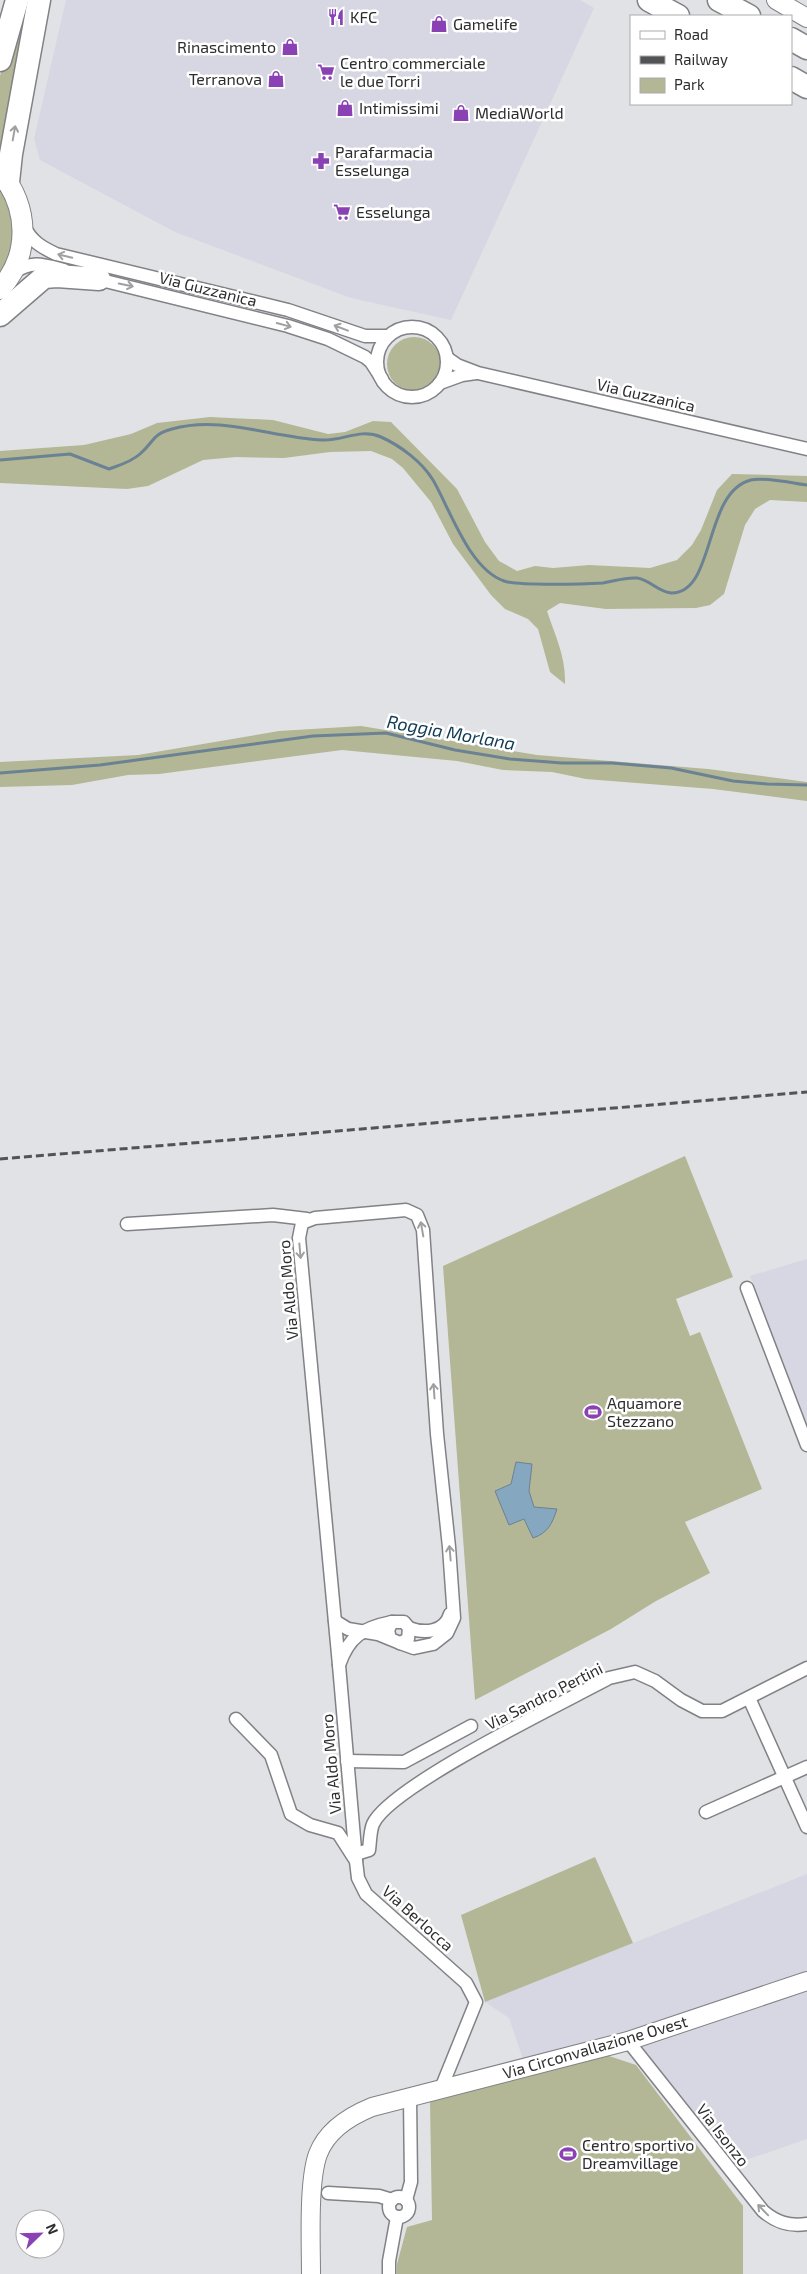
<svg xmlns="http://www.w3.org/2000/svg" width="807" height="2274" font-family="'Exo 2',sans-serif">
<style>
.built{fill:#d6d7e2}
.green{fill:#b3b795}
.water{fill:#85a7bf;stroke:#6b8294}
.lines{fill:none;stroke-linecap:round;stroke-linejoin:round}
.stream{stroke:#6b8294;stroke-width:3}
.street-casing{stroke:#818285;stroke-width:15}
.secondary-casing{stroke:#818285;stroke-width:20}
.primary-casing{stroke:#818285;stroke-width:22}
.highway-casing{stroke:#818285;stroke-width:25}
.street{stroke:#fff;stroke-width:12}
.secondary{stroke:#fff;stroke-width:18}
.primary{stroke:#fff;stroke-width:20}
.highway{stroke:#fff;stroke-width:22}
.rail{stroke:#525355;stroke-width:3;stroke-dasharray:8 4;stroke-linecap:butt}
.oneway{stroke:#a0a0a1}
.labels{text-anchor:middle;stroke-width:5;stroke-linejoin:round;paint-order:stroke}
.poi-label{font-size:16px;fill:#2d2d2f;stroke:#fff;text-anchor:start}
.street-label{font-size:16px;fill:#2d2d2f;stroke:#fff}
.water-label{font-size:18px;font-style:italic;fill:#103b55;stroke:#fff}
</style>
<rect width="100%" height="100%" fill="#e1e2e5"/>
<g class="built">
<path d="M66,0H580L594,8L451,320L351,298L175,232L40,160L34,139Z"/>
<path d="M807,1259V1424L750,1276Z"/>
<path d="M807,1874V1975L631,2032L524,2062L509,2018L485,2002Z"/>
<path d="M807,1991V2139L731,2165L640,2044Z"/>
</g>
<g class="green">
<path d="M21,0H36L0,168V76Z"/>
<path d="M0,181L18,233L0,282Z"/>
<circle cx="414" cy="364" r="27"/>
<path d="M210,417L273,420L328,434L345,432L373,421L391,422L457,489L485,542L499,561L517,571L535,566L553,568L589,565L650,568L677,560L692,545L701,530L717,490L732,474L807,476V502L770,500L755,509L745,525L724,594L710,605L696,608L606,609L560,603L547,611C555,636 566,656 565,684L550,672L538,629L528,619L505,609L491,595L453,544L431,502L403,468L392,459L371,451L330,452L284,458L236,457L203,460L148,486L127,489L0,483V451L84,445L131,434L157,423Z"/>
<path d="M361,726L537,755L708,769L807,782V801L713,789L586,779L552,772L503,770L457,761L342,750L159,774L128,775L72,785L0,787V762L138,755L279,731Z"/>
<path d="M685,1156L733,1277L676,1299L690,1336L700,1332L762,1489L685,1522L710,1573L656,1601L611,1629L475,1700L443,1266Z"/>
<path d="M595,1857L633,1943L485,2002L461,1915Z"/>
<path d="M606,2055L636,2065L743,2206V2274H397V2264L407,2227L432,2220L430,2102Z"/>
</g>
<path class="water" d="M516,1462L532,1464L529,1491L534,1507L557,1509C552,1524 548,1533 533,1538L524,1519L509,1525L495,1491L511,1484Z"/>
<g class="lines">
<g class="stream">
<path d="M0,460L70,454L109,469C120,465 131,462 140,454C154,442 152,434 172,429C222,415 272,438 322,440C343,441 360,428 381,437C401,446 422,462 433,480C450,509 469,569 504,581C517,586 586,584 603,583C615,581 625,577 637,578C649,579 659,593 672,593C716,592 703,492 751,480C765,477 792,483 807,485"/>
<path d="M0,773L100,765L313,736L386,733L455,750L510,759L562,763H612L671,768L733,781L767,784L807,785"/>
</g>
<g class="street-casing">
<g id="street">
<path d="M24,226C31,241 41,247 56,254L288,310L365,336H388"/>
<path d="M12,273C33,260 42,264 64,270"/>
<path d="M93,278L288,326L328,339L365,357L371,362L382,379"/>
<circle cx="412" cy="362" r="35"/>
<path d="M447,358L457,365L478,373L807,449"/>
<path d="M440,383L462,375L476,373"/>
<path d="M127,1224L273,1215L307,1219"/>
<path d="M747,1288L807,1445"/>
<path d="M335,1621L348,1629L378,1634L400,1643L408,1639L409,1628L404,1622H392L388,1630L390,1639"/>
<path d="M409,1628C425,1634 445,1632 450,1614"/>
<path d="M339,1665L299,1238L302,1223L315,1218L406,1210L417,1215L423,1230L437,1434L449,1547L454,1618L447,1633L433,1644L414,1648L400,1643"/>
<path d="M749,1698L807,1827"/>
<path d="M236,1719L271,1755L291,1814L310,1825L338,1833L356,1861L358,1878L366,1894L466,1983L476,2002L440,2091"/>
<path d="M347,1761L404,1762L471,1726"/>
<path d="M706,1812L807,1767"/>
<path d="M356,1854L369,1850C370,1843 370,1831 373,1824C390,1786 565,1702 609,1678L635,1672L655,1681L681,1700L702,1711H722L807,1668"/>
<path d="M356,1861L339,1665C349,1636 363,1628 392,1622"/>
<path d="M628,2041L763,2211C776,2222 789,2227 807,2224"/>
<path d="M328,2193L379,2196L392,2200"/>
<circle cx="399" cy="2207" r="10"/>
<path d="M406,2200L411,2182L410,2097"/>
<path d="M389,2274V2261L397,2217"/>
</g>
</g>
<g class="secondary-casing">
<g id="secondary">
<path d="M776,0L807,18"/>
<path d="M311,2274C311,2243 308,2181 318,2154C327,2130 350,2116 372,2107L628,2041L807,1981"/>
</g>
</g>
<g class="primary-casing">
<path id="primary" d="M0,172C29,207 31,255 0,289"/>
</g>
<g class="highway-casing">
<g id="highway">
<path d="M649,0L678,16"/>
<path d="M719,0L749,16"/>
<path d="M791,39L807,48"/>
<path d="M0,60L17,0"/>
<path d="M791,78L807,87"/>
<path d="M8,182L11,154L39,0"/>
<path d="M0,315L44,277L57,276L99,279"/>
</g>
</g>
<use href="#street" class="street"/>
<use href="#secondary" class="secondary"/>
<use href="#primary" class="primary"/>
<use href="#highway" class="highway"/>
<path class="rail" d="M0,1159L807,1092"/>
</g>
<defs><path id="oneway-shaft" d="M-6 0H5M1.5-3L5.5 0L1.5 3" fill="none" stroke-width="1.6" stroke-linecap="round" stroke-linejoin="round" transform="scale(1.25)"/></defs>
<g class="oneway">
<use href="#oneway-shaft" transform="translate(14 133) rotate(-80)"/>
<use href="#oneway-shaft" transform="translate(65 256) rotate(-166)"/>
<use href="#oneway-shaft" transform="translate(126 285) rotate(12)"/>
<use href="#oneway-shaft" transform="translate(284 325) rotate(15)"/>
<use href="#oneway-shaft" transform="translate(341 328) rotate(-159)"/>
<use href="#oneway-shaft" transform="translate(422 1229) rotate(-100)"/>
<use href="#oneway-shaft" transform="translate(300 1251) rotate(85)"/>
<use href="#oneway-shaft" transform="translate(434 1391) rotate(-94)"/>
<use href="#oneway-shaft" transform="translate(450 1553) rotate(-95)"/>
<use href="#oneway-shaft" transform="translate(763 2210) rotate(-134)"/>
</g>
<defs>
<g id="restaurant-bare" transform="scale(1.35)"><path d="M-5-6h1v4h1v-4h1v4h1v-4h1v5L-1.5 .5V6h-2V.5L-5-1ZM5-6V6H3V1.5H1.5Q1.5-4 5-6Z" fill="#8941b3" stroke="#fff" stroke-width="2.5" paint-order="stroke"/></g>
<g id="shop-bare" transform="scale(1.35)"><path d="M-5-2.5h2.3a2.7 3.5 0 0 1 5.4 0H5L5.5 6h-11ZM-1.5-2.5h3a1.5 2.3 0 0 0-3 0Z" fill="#8941b3" stroke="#fff" stroke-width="2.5" paint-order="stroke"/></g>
<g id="supermarket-bare" transform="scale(1.35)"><path d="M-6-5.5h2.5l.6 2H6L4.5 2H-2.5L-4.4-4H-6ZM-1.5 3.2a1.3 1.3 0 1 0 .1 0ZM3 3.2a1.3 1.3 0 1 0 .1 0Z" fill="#8941b3" stroke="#fff" stroke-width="2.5" paint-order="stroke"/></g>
<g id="pharmacy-bare" transform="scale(1.35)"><path d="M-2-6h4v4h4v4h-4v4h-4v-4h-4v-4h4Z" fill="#8941b3" stroke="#fff" stroke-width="2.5" paint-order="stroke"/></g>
<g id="stadium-bare" transform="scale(1.35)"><path d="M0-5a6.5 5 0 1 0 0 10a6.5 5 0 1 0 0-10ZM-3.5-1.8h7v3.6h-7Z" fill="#8941b3" stroke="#fff" stroke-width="2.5" paint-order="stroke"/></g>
</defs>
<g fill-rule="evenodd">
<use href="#restaurant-bare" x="336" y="17"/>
<use href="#shop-bare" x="439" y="24"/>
<use href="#shop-bare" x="290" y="47"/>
<use href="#supermarket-bare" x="326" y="72"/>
<use href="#shop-bare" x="276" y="79"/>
<use href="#shop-bare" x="345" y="108"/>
<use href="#shop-bare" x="461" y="113"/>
<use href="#pharmacy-bare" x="321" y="161"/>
<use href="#supermarket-bare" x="342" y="212"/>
<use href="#stadium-bare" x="593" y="1412"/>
<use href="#stadium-bare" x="568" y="2154"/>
</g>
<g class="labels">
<g class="poi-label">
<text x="350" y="23">KFC</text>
<text x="453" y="30">Gamelife</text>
<text x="276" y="53" text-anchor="end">Rinascimento</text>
<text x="340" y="69">Centro commerciale<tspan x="340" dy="18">le due Torri</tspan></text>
<text x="262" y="85" text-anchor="end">Terranova</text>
<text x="359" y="114">Intimissimi</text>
<text x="475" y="119">MediaWorld</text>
<text x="335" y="158">Parafarmacia<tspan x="335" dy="18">Esselunga</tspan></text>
<text x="356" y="218">Esselunga</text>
<text x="607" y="1409">Aquamore<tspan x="607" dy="18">Stezzano</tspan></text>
<text x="582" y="2151">Centro sportivo<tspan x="582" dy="18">Dreamvillage</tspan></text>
</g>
<g class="street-label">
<text transform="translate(208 289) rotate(14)" y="6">Via Guzzanica</text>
<text transform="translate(646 395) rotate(13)" y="6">Via Guzzanica</text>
<text transform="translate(288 1290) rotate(-95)" y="6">Via Aldo Moro</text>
<text transform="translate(544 1696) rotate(-27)" y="6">Via Sandro Pertini</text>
<text transform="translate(331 1764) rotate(-95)" y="6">Via Aldo Moro</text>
<text transform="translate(418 1918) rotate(42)" y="6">Via Berlocca</text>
<text transform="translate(595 2047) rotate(-16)" y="6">Via Circonvallazione Ovest</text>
<text transform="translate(723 2135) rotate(52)" y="6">Via Isonzo</text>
</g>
<g class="water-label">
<text transform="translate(451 733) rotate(10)" y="6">Roggia Morlana</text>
</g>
</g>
<rect x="630" y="15" width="162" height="90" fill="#ffffff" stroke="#ababac"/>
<rect x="640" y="31" width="25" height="8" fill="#ffffff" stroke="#ababac"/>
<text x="674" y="40" font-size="15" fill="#2d2d2f">Road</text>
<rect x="640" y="56" width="25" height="8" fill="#525355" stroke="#ababac"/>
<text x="674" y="65" font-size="15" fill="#2d2d2f">Railway</text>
<rect x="640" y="78" width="25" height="15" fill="#b3b795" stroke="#ababac"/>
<text x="674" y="90" font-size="15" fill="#2d2d2f">Park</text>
<g transform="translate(40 2234) rotate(67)"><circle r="24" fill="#ffffff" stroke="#ababac"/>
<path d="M0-4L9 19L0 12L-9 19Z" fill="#8941b3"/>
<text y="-8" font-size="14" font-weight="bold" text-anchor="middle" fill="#2d2d2f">N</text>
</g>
</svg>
